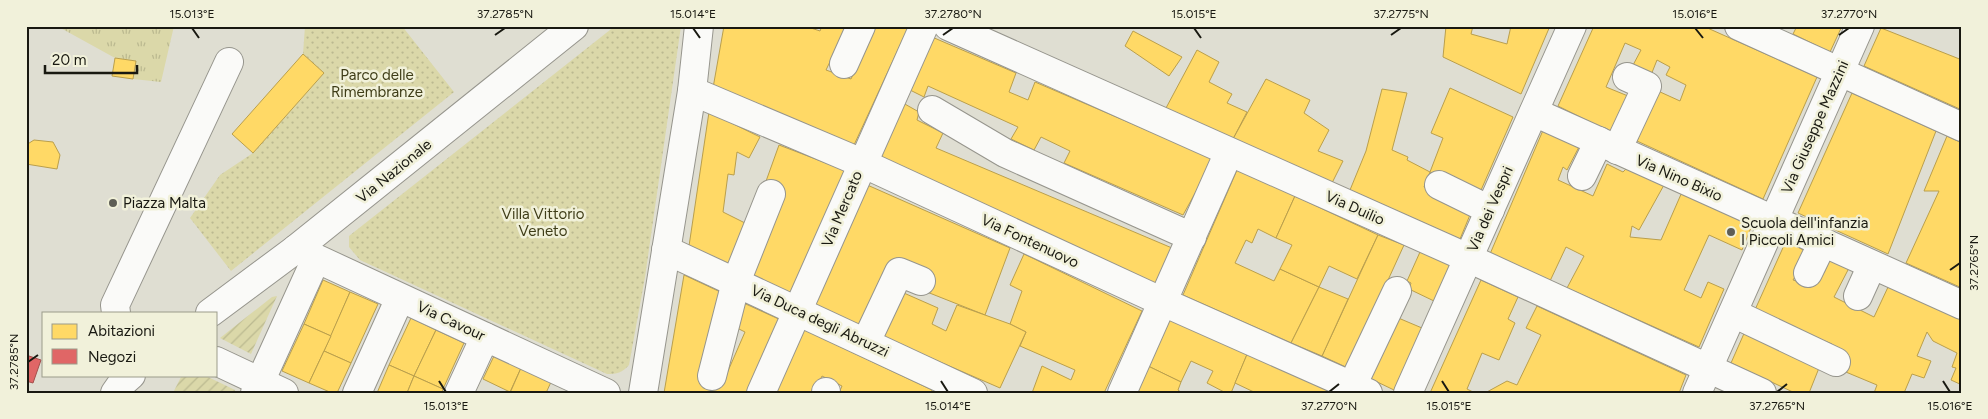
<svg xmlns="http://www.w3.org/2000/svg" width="1988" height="419" font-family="Figtree,sans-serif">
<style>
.grass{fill:url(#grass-tufts)}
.park{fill:url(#park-dots)}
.garden{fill:url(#garden-furrows)}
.homes{fill:#ffd966;stroke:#ba9f4c}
.shops{fill:#e06666;stroke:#a44f4c}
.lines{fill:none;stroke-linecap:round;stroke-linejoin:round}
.minor-casing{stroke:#96958d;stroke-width:30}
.major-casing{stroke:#96958d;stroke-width:30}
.minor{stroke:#fafaf8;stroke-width:28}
.major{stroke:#fafaf8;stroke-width:28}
.ticks{fill:none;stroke:#191911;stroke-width:2}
.poi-dot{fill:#5e5e55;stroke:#f1f1da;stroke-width:2}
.labels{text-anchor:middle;stroke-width:5;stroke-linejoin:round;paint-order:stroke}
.park-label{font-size:15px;fill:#3f3d18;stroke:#f1f1da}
.street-label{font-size:15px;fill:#191911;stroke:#f1f1da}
.poi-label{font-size:15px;fill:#191911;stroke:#f1f1da;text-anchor:start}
.neatline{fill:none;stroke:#191911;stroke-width:2}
.ticks-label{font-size:12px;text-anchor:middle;fill:#191911}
</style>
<defs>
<pattern id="grass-tufts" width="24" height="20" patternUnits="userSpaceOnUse" patternTransform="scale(1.25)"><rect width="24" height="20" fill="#dbd8a9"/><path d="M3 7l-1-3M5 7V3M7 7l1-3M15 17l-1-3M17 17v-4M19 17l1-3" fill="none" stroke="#bbb990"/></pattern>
<pattern id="park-dots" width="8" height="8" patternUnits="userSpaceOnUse" patternTransform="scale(1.25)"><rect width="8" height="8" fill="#dbd8a9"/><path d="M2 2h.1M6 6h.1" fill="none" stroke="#bbb990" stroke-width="1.8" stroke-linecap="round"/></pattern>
<pattern id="garden-furrows" width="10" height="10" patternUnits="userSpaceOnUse" patternTransform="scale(1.25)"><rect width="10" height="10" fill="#dbd8a9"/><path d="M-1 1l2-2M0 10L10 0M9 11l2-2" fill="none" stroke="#bbb990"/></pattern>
</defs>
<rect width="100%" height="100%" fill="#dfded2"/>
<path class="grass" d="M57,26H174L161,82L133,79L136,61L115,58Z"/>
<g class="park">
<path d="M305,26H402L454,92L231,271L190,218L220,175L253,153L324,73L303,54Z"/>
<path d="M615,26H681L645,277L629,365C622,373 617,374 607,374L360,260L349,247V236Z"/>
</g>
<g class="garden">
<path d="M277,296L251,354L220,338L272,297Z"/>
<path d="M182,375H204L235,390L234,393H173Z"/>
</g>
<g class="homes">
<path d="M724,26H805L820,31L822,26H847L826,70L851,79L875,26H909L854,145L713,88Z"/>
<path d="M1446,26H1473L1471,34L1507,44L1511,26H1550L1521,94L1443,57Z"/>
<path d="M1594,26H1703L1817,77L1763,199L1637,141L1658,91L1680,101L1686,85L1666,75L1670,67L1657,60L1651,75L1632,67L1641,50L1625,43L1606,87L1628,96L1612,133L1558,106Z"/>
<path d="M1797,26H1842L1830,52L1793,34Z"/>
<path d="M1881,28L1962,60V110L1864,66Z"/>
<path d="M1133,31L1182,57L1169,76L1125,46Z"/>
<path d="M932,37L1016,73L1009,92L1028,100L1035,82L1214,159L1183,215L1064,163L1070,151L1041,137L1034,150L1011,139L1018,127L928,86L924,97L908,89Z"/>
<path d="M1197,50L1219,62L1209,82L1232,94L1227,103L1247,112L1233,139L1166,108Z"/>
<path d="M303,54L324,73L253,153L232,134Z"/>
<path d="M115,58L136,61L133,79L112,76Z"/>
<path d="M1266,79L1310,100L1304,113L1329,130L1318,151L1343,161L1331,185L1233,139Z"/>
<path d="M1450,88L1513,117L1478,197L1430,172L1443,138L1431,133Z"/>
<path d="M1382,89L1407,93L1392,150L1408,157L1407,160L1430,172L1424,187L1472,210L1460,239L1350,190L1366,151Z"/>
<path d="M1852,93L1936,131L1888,254L1798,213Z"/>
<path d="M903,103L919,112L917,120L943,133L936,148L1172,248L1156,285L877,157Z"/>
<path d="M709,112L760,137L749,158L737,152L734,175L728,174L723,212L745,223L731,265L689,246Z"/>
<path d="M1544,128L1580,145L1567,170L1563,167L1558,180L1593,196L1607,164L1623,172L1627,168L1664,185L1639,230L1632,226L1630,237L1661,240L1682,192L1752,225L1742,250L1709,235L1684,290L1701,298L1708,282L1724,289L1699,347L1567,288L1584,256L1566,247L1550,281L1490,254Z"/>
<path d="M1947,136L1962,143V288L1906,263L1939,191H1924Z"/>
<path d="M34,140L53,142L60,155L57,169L26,164V145Z"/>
<path d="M779,145L847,171L790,295L747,276L765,184Z"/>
<path d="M1237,170L1295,196L1276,238L1258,229L1252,243L1246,240L1235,263L1274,281L1280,269L1319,287L1291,343L1183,295Z"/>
<path d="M865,184L1010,248L985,315L927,292L934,274L896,258L865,327L811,304Z"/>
<path d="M1295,196L1378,235L1357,279L1329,266L1319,287L1280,269L1292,245L1276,238Z"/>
<path d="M1378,235L1404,245L1348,368L1322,356Z"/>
<path d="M1786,241L1809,253L1793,280L1811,285L1816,271L1824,273L1830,259L1849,268L1834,297L1874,317L1889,285L1962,318V385L1951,380L1956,368L1952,367L1957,353L1933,341L1927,332L1917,356L1931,361L1924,378L1912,374L1904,393H1874L1877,385L1841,370L1830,350L1832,344L1815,337L1813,343L1754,312Z"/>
<path d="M1420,252L1451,264L1434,301L1409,289L1411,283L1407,281Z"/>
<path d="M1024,254L1142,311L1104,393H1032L1042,366L1071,380L1075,370L1020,346L1026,332L1010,324L1022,291L1010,285Z"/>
<path d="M684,275L729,296L705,381L721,387L745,332L729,324L737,300L783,321L749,393H664Z"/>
<path d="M323,280L350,292L331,336L304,324Z"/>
<path d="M1481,280L1518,297L1508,319L1515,323L1499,360L1482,353L1467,389L1475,393H1430Z"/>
<path d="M1319,287L1348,299L1322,356L1291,343Z"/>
<path d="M897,290L938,308L932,324L946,331L957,305L1010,324L1026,332L1000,388L878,335Z"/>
<path d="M350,292L378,304L351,363L324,351Z"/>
<path d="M1537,306L1686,375L1679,393H1485L1507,381L1517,385L1541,335L1526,328Z"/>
<path d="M1396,317L1422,328L1394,390L1369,378Z"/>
<path d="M411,318L436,330L414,376L389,365Z"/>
<path d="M1170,318L1248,352L1231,393H1226L1207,383L1213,371L1191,361L1181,382L1148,366Z"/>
<path d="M304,324L331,336L309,383L282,371Z"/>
<path d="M801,328L932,390L931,393H839L842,386L822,376L814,393H770Z"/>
<path d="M1746,329L1821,363L1809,393H1795L1731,363Z"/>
<path d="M436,330L464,343L443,389L414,376Z"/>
<path d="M324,351L351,363L337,393H332L309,383Z"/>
<path d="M1248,352L1339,393H1256L1235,383Z"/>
<path d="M494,356L521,368L510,392L483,379Z"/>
<path d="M389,365L414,376L407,393H377Z"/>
<path d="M1148,366L1181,382L1178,390L1182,393H1136Z"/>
<path d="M521,368L551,382L546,393H510Z"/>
<path d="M414,376L443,389L442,393H407Z"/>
</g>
<path class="shops" d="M26,355L41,360L33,383L26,381Z"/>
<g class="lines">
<g class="minor-casing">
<g id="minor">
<path d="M948,26L1468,258L1762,393"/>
<path d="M1739,26L1962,127"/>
<path d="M844,64L861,26"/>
<path d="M692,91L862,163L1163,302L1368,393"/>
<path d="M932,110L1005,153L1192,237"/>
<path d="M1534,112L1962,305"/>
<path d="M1617,150L1647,86L1627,77"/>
<path d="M1582,176L1599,141"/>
<path d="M1439,185L1490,210"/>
<path d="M666,250L973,393"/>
<path d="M1808,273L1823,242"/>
<path d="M1858,296L1872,265"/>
<path d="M116,313L115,305L229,62"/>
<path d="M1733,313L1836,362"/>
<path d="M866,342L899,272L921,281"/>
<path d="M216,361L284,393"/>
<path d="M712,376L736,282L771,194"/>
<path d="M1352,386L1397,291"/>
<path d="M255,393L316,259"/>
<path d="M357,393L400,298"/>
<path d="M459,393L485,337"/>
<path d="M761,393L924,26"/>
<path d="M826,393V392"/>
<path d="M1122,393L1229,152"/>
<path d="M1408,393L1572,26"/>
<path d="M1697,393L1860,26"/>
</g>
</g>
<g class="major-casing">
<g id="major">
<path d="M296,249L606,393"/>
<path d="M210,313L296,249L574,26"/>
<path d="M115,393L122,383L131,375"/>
<path d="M643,393L692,91L699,26"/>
</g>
</g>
<use href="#minor" class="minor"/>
<use href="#major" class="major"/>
</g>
<path class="ticks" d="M192,28L199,38M693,28L700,38M1194,28L1201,38M1695,28L1703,38M495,35L505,28M943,35L953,28M1391,35L1401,28M1839,35L1849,28M1950,270L1960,263M28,362L38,355M439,381L446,392M941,381L948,392M1442,381L1449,392M1943,381L1950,392M1329,392L1339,384M1777,392L1787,384"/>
<g class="poi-dot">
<circle cx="113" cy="203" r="5"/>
<circle cx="1731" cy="232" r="5"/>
</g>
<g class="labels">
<g class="park-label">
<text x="377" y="80">Parco delle<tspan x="377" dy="17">Rimembranze</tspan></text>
<text x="543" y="219">Villa Vittorio<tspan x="543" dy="17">Veneto</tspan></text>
</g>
<g class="street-label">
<text transform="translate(1815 127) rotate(-66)" y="5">Via Giuseppe Mazzini</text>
<text transform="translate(394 171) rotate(-39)" y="5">Via Nazionale</text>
<text transform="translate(1679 178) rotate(24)" y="5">Via Nino Bixio</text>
<text transform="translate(1355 208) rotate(24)" y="5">Via Duilio</text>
<text transform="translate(842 209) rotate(-67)" y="5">Via Mercato</text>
<text transform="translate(1490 209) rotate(-66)" y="5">Via dei Vespri</text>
<text transform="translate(1030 241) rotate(25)" y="5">Via Fontenuovo</text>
<text transform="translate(451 321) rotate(25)" y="5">Via Cavour</text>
<text transform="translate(820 321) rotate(25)" y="5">Via Duca degli Abruzzi</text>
</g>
<g class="poi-label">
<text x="123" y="208">Piazza Malta</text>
<text x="1741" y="228">Scuola dell'infanzia<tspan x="1741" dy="17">I Piccoli Amici</tspan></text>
</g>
</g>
<rect width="1988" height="419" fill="none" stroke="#f1f1da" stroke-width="55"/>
<rect x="42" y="312" width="175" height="65" fill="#f1f1da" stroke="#9b9b8a"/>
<rect x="52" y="324" width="25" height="15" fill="#ffd966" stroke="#9b9b8a"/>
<text x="88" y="336" font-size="15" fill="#191911">Abitazioni</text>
<rect x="52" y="349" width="25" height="15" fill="#e06666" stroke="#9b9b8a"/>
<text x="88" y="362" font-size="15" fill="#191911">Negozi</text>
<path d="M45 65v8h92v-8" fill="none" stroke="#191911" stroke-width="2.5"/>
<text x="52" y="65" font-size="15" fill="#191911" stroke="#f1f1da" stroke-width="4" paint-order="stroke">20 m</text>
<rect x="28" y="28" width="1932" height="364" class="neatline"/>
<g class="ticks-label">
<text x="192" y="18">15.013°E</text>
<text x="505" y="18">37.2785°N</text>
<text x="693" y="18">15.014°E</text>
<text x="953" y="18">37.2780°N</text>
<text x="1194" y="18">15.015°E</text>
<text x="1401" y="18">37.2775°N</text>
<text x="1695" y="18">15.016°E</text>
<text x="1849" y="18">37.2770°N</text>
<text transform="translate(1974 263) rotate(-90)" y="4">37.2765°N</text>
<text transform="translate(14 362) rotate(-90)" y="4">37.2785°N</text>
<text x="446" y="410">15.013°E</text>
<text x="948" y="410">15.014°E</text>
<text x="1329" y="410">37.2770°N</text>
<text x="1449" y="410">15.015°E</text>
<text x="1777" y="410">37.2765°N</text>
<text x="1950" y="410">15.016°E</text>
</g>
</svg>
